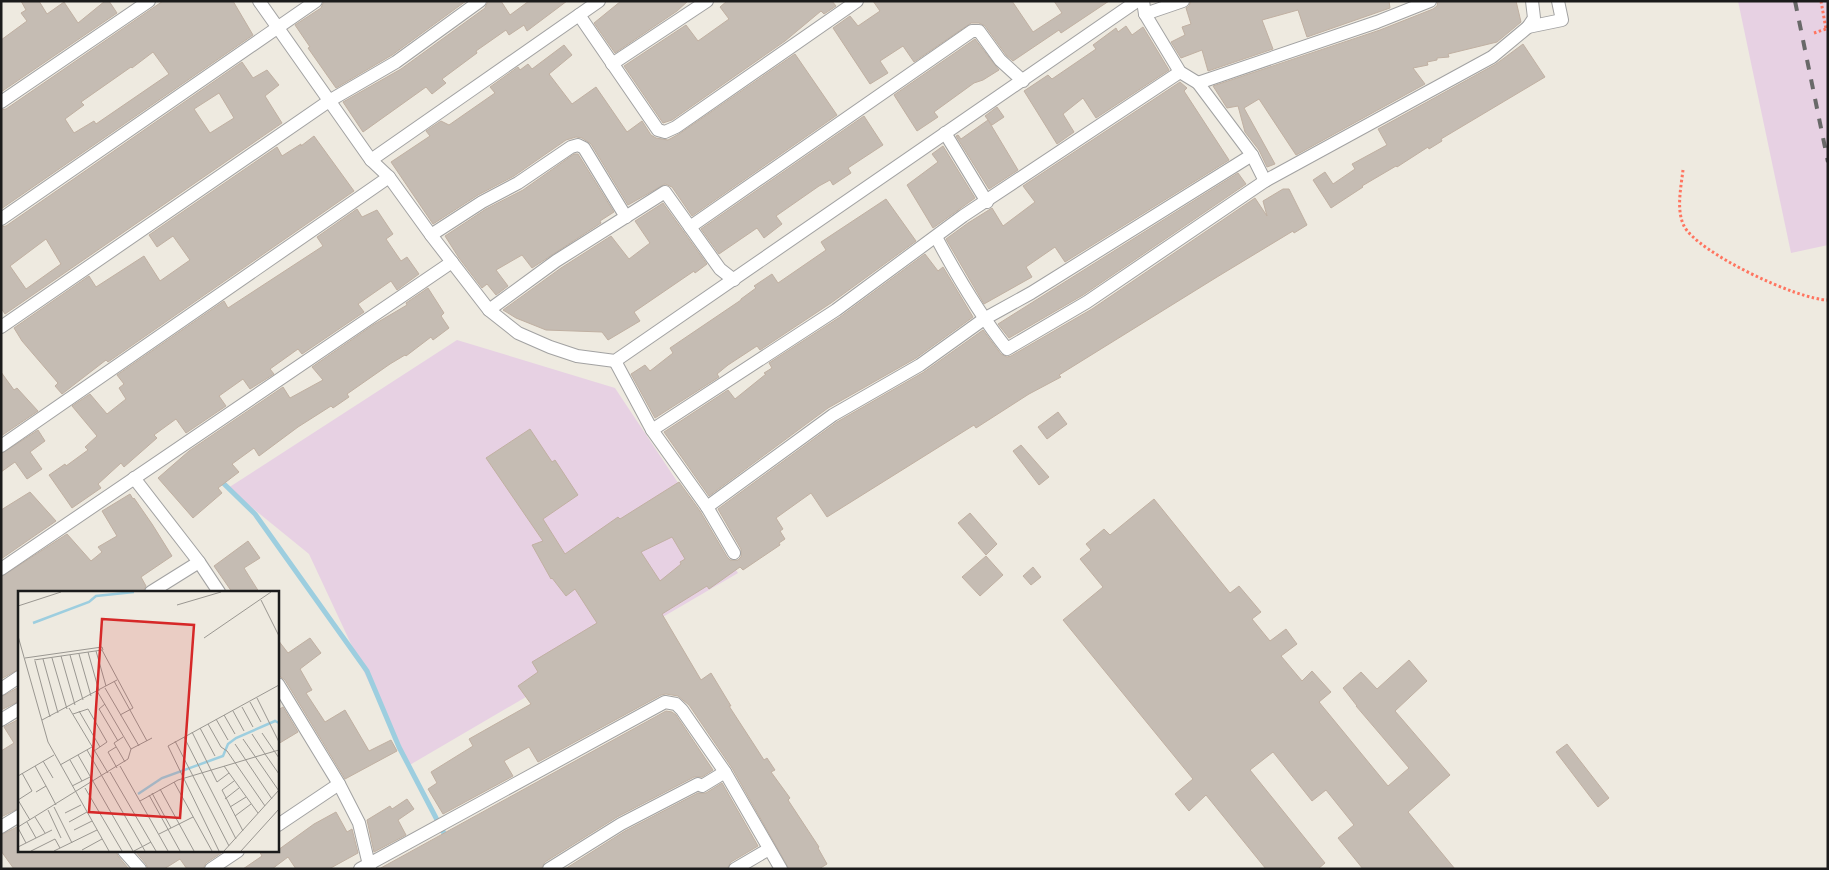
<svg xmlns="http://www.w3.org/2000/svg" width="1829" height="870" font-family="'Fira Sans Condensed',sans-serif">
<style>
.industrial{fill:#e7d1e3}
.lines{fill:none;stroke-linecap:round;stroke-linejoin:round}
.stream{stroke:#9dcedf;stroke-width:5}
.building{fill:#c5bcb3;stroke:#c0b0a2;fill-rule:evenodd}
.minor-casing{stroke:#a2a2a2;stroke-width:14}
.path{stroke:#ff7560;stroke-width:3;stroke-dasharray:2.5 2.5;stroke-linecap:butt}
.minor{stroke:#fff;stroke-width:12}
.rail{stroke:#696969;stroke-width:4;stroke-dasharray:10 10;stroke-linecap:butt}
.inset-river{fill:none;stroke:#9dcedf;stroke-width:2.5}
.inset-road{fill:none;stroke:#9a9791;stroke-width:1}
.view{fill:#d62828;fill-opacity:0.15;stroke:#d62828;stroke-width:2.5}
.inset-edge{fill:none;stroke:#1b1b1b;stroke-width:2.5}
</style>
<rect width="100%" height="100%" fill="#eeeae0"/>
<g class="industrial">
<path d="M1738,1H1828V245L1791,253Z"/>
<path d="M457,340L615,388L738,573L408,766L309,554L228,488Z"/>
</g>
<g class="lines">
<path class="stream" d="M219,479L255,514L367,671L399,747L447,839"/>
</g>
<g class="building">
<path d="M21,1H39L47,14L64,2L78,23L105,1H109L117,13L1,92V40L27,21L21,13L26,10Z"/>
<path d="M163,1H233L253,35L1,209V110L6,109ZM153,52L169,74L96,124L94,121L74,133L65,119L84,105L81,102L131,67L132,68Z"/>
<path d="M324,1H466L392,55L336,88L308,48L310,47L295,25L321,8Z"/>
<path d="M488,1H501L510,15L529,1H567L527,31L524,25L509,35L506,30L476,51L477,53L442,79L446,83L432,94L426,87L363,132L343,102L401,69L485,8Z"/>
<path d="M621,1H688L677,11L615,53L594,23Z"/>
<path d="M727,1H832L836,6L824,14L821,11L785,41L672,120L663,123L624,66L686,25L698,41L729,19L720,7Z"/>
<path d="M873,1H1012L1033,32L1062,13L1054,1H1109L1061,33L1059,30L1013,61L1006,55L985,26L979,23H971L914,62L903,46L880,61L888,73L870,84L833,28L850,16L858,26L880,11Z"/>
<path d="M1191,1H1389L1390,8L1307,37L1298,10L1262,20L1273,49L1208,71L1202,50L1181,58L1171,42L1185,35L1182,27L1191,24L1186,8L1189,6Z"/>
<path d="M1438,1H1516L1521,22L1497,42L1448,54L1449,57L1437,58V60L1427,62L1428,65L1413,68L1425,84L1296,155L1259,99L1244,108L1275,164L1267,167L1259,150L1245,132L1238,106L1227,108L1213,86L1380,30L1433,9L1437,6Z"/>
<path d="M1126,26L1132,35L1143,27L1169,70L1096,118L1083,98L1063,114L1074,132L1057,144L1024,91L1048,75L1052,79L1096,49L1093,45L1116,28L1118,32Z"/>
<path d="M975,39L999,70L983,80L974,83L934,112L938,117L917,131L894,95Z"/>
<path d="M1523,44L1545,77L1441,139L1442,141L1429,149L1428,147L1397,167L1396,166L1362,186L1363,187L1331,208L1313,180L1325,172L1333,184L1355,169L1352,164L1387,145L1378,129L1496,64Z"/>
<path d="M564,45L572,55L549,74L572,104L596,87L627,132L642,121L651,135L656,138L668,140L679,134L795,54L837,115L692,216L672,187L665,184L628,205L591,144L582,138L576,137L566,140L514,176L478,195L433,224L391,162L430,136L426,131L441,121L449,125L495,93L490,87L518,67L520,70L528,64L532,69Z"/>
<path d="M242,62L253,78L267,70L279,85L265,96L282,123L5,314L1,308V227L6,226ZM219,93L234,118L210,133L194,109ZM46,239L61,264L26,289L10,266Z"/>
<path d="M1180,82L1187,88L1184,91L1229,160L1065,262L1055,247L1026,267L1032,277L984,304L946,239L968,223L992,208L1003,226L1035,202L1023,186Z"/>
<path d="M997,107L1004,117L992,125L985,116Z"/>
<path d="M864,116L883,145L848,168L851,173L833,185L830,180L819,186L776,216L782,224L764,238L757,228L719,254L701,229Z"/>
<path d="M988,120L1018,170L989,189L956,136L958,135L961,139Z"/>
<path d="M314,136L354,191L108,362L106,360L62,394L55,386L58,383L22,341L14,328L89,276L96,287L144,256L160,281L190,260L173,236L157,247L149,235L277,147L282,156L301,144V146Z"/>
<path d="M943,146L975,198L933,228L907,185L938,162L932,154Z"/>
<path d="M574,154H578L614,212L600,221L601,223L532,268L522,255L496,270L508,286L496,295L487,284L482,288L459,258L445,236L486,209L523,190Z"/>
<path d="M1238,173L1246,184L1083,295L1009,338L998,324Z"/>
<path d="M1283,189H1289L1307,225L1294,233L1293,231L1217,277L1059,375L1061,377L1029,394L976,428L974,425L827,517L811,493L776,518L783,529L780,531L785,539L779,543L780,545L743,570L740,567L709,589L707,586L662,614L701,680L711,673L731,706H729L755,746L764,760L767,758L775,770L771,772L790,798L788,800L819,847L818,848L827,864L819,869H789L732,768L689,705L678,696L666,694L661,695L538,762L529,747L504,761L513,776L443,814L428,789L437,783L431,772L473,746L469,739L531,704L518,686L538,672L532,662L597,623L575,589L566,596L552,578L551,579L532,545L543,541L486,458L530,429L552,462L555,460L578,495L543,519L565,554L618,517L620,519L679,482L700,511L727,557L730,560H738L741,557V549L718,509L837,422L924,372L983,330L1001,354L1007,357L1011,356L1092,309L1255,198L1267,216L1263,201ZM672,537L685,559L680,562L681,564L660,581L641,552Z"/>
<path d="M886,199L916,241L831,303L760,350L757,346L728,365L717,374L719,377L655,418L631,374L645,365L650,371L673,353L670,348L741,300V299L756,288L754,286L772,274L778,283L826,250L821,242Z"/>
<path d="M663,203L707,264L695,273L694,271L634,312L640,321L608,340L602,332L546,330L516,318L503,310L561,268L611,236L629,259L650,243L635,221Z"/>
<path d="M357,209L362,217L377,210L393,234L386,239L401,261L407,257L419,274L397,290L391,281L358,304L364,312L302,354L298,349L270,369L274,374L250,389L243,379L219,396L226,406L186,433L176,419L154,435L157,438L124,467L121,463L98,484L101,488L72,508L49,475L65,464L66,466L88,450L85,447L97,436L72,406L90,394L107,414L126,399L119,388L124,384L117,375L224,301L228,308L323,246L317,237Z"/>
<path d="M925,254L938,271L943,267L973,317L916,358L828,408L709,496L664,432L728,390L735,399L766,374L764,373L772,368L769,363L840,317Z"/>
<path d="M428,288L444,313L441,316L449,328L433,340L431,337L406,356L405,355L390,364L347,394L349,397L333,408L331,406L298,427L259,456L254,448L232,464L239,472L218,488L222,493L193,518L158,478L189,451L283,387L290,398L323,380L312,367L373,325L407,305L406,303Z"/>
<path d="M1,372L14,390L17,388L38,411L1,436Z"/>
<path d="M1058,412L1067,424L1047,439L1038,427Z"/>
<path d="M38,430L45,441L30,452L42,469L27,479L15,462L1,472V454Z"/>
<path d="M1021,445L1049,477L1039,485L1013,451Z"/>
<path d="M30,492L56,521L1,559V510Z"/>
<path d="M130,494L133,499L134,498L152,524L172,556L141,577L146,586L143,592H19V669L1,679V577L67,534L91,561L102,552L98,547L117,536L102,511Z"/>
<path d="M1154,499L1230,593L1239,586L1261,612L1252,619L1270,641L1286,629L1297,644L1281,656L1302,681L1312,671L1331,692L1319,702L1388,786L1409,768L1356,706H1357L1343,688L1361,672L1377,689L1409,660L1427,681L1395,711L1450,775L1408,812L1455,869H1363L1338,838L1354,825L1326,790L1312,801L1273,752L1250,770L1325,863L1318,869H1266L1206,795L1189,811L1175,794L1193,779L1063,620L1103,587L1080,559L1091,550L1086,544L1104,529L1110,535Z"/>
<path d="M970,513L997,544L986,555L958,523Z"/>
<path d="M248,541L260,558L244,568L259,592H232L214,566Z"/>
<path d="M986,556L1003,575L980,596L962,577Z"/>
<path d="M1033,567L1041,577L1031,585L1023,576Z"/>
<path d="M310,638L321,653L300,669L312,690L306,693L325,722L345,710L369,751L391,740L397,751L345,779L285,680L278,675V640L288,653Z"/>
<path d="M19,687V701L1,710V697Z"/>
<path d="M283,707L298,732L278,744V710Z"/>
<path d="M666,711L672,712L676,715L713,770L702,777H694L617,817L545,862L541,869H379Z"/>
<path d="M19,719V808L1,817V751L14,743L4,727Z"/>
<path d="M1567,744L1609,798L1598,807L1556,752Z"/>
<path d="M722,783L758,846L731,862L727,869H565L625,831L698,793H706Z"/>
<path d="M407,799L414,809L398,820L406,835L374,852L367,820L390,806L392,809Z"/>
<path d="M336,812L347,832L352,829L358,853L329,869H296L288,857L272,869H243L262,856L259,851H278V850L314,824Z"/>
<path d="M19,826V851H116L118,856L129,869H14L1,851V835Z"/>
<path d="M135,851H220L221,853L206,863L203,869H187L180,859L164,869H148L146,864Z"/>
</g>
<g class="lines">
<g class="minor-casing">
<g id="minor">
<path d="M259,1L371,160L389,177L431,235L489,310L518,333L550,347L577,356L615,361L1137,1"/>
<path d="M1143,1L1145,14L1180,72L1198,83L1252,155L1265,181"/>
<path d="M1145,14L1183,1"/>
<path d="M579,15L658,130L665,132L676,127L857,1"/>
<path d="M1528,27L1562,20L1558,1"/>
<path d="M612,64L707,1"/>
<path d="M1198,83L1377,22L1430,1"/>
<path d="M1,102L149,1"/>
<path d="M945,133L987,202"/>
<path d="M371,160L599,1"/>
<path d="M1,219L316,1"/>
<path d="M690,227L972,31H979L1000,60L1023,81"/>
<path d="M431,235L482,202L518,183L571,147L578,145L584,148L626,217"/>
<path d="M936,237C957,276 979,314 1007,349L1087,302L1265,181L1492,57L1528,27L1534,18L1532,1"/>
<path d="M489,310L556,261L665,192L720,269L734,280"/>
<path d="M1,327L329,101L396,62L480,1"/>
<path d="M615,361L652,430L707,507L734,553"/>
<path d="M652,430L836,310L963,216L1180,72"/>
<path d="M1,446L389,177"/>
<path d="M134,478L199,562L219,592"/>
<path d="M707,507L833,415L920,365L984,319L1031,293L1252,155"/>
<path d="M1,569L452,262"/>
<path d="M151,592L199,562"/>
<path d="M278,684L339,784L359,823L370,869"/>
<path d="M1,689L19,677"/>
<path d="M1,720L19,709"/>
<path d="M278,825L339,784"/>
<path d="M1,827L19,816"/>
<path d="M124,851L140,869"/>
<path d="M211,869L238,851"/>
<path d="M360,869L665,702L676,704L682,710L725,772L781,869"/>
<path d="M549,869L621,824L698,784L702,786L725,772"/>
<path d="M735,869L769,849"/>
</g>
</g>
<g class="path">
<path d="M1821,1L1826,29L1828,28"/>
<path d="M1814,33L1826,29"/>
<path d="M1683,170C1681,187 1676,210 1684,226C1698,253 1798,300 1828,300"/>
</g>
<use href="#minor" class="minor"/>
<path class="rail" d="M1795,1L1828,162"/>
</g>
<g transform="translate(18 591)">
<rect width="261" height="261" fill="#eeeae0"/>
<path class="inset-river" d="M15,32L71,11L78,5L116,1M120,203L144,187L205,165L210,153L218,147L257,130L261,132"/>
<path class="inset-road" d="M243,9L261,45M159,14L203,1M0,15L43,1M0,45L30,151L91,260M186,47L253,1M78,60L88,95M70,61L81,100M61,63L73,105M52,64L65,109M43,65L57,114M7,67L84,56L85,59M34,67L49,118M25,68L40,122M16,69L84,59L115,117L102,124M17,70L32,126M96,90L129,150M87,97L121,155M239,107L261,151M232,111L243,131M87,113L81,118L100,150M224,116L235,136M51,117L90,182M61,120L82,156M215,120L226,140M55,123L70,118L89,151L76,160M206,124L217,143M198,128L210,149M24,129L99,89M190,133L203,156L209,160L247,215M182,137L197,165M174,141L199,191L211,182M244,142L261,167M105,146L96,152L107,171M166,146L218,248M225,148L261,200M157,150L211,255M217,153L254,208M98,156L90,161L99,177M113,158L134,147M69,159L127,260M261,159L247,163L261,183M60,164L115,260M52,169L64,190M25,170L35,187M42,174L74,156M17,175L28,195L18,201M102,175L150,260M206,175L240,222M92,181L138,260M0,185L36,164M216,190L204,199L225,240M156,191L194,260M28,195L38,214M54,195L72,186M67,197L104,260M142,198L176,260M134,202L153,237M131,204L162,260M207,208L221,197M0,209L14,200L4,182M0,209L12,229M122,210L160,189L247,163L234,143M36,216L54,252M212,216L228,206M30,219L43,247M47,222L63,214M217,225L233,213M17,226L27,242M9,231L18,247M51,231L69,221M0,236L110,168L113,158L79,100M0,237L8,252M56,239L74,230M141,243L175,226M0,256L34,239M64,259L84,248M13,260L37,248L42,257M36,260L79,239M116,260L133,251M201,260L150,155L261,94M206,260L261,199M223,260L261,218"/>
<path class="view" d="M84,28L176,34L162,227L71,221Z"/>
<rect width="261" height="261" class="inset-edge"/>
</g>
<rect width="1829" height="870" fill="none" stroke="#1b1b1b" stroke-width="5"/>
</svg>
